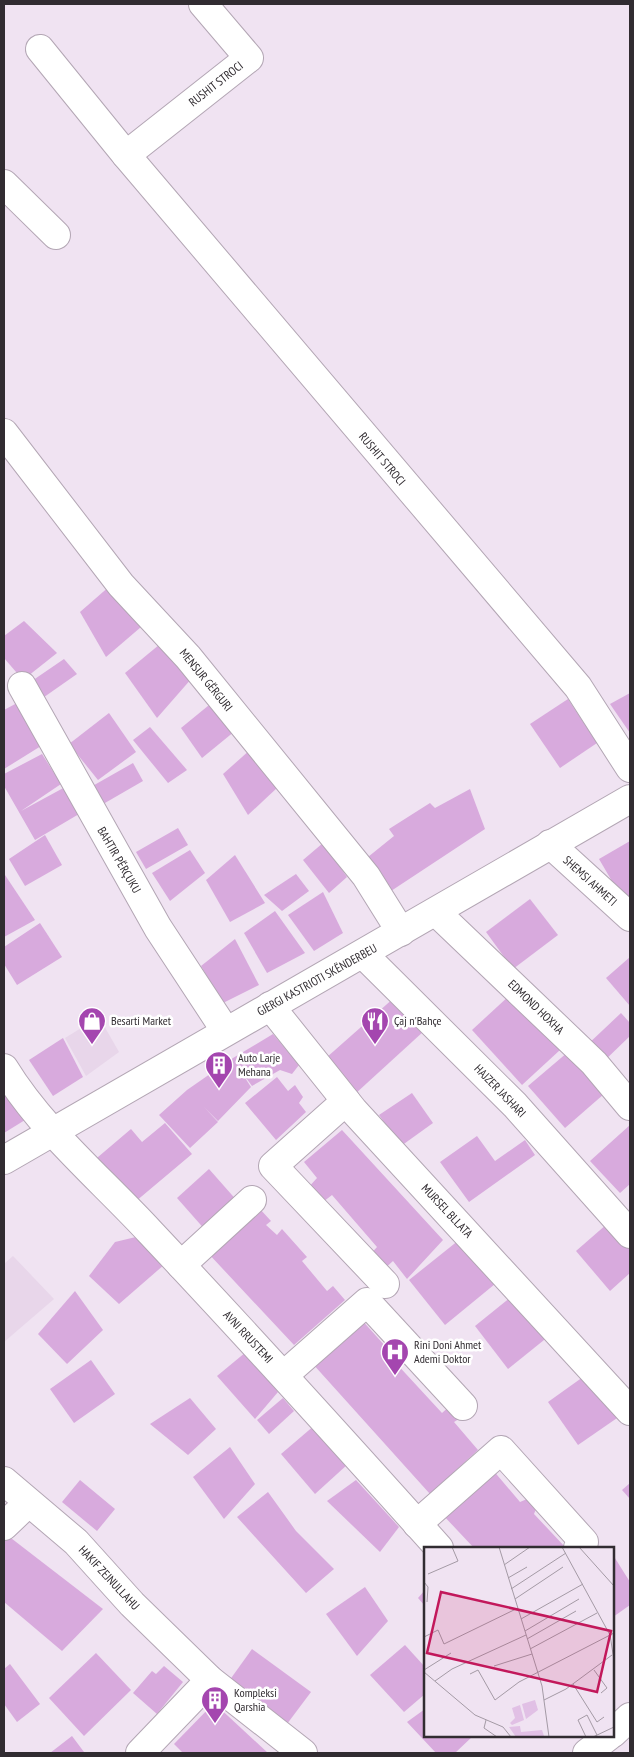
<svg xmlns="http://www.w3.org/2000/svg" width="634" height="1757" font-family="'PT Sans Narrow',sans-serif">
<style>
.built{fill:#e8d6ea}
.building{fill:#d8aadd}
.lines{fill:none;stroke-linecap:round;stroke-linejoin:round}
.minor-casing{stroke:#b3a6b4;stroke-width:30}
.minor{stroke:#fff;stroke-width:28}
.labels{text-anchor:middle;stroke-width:5;stroke-linejoin:round;paint-order:stroke}
.street-label{font-size:12px;fill:#312c31;stroke:#fff}
.poi-label{font-size:12px;fill:#312c31;stroke:#fff;text-anchor:start}
.inset-road{fill:none;stroke:#a49aa5;stroke-width:1}
.view{fill:#c2185b;fill-opacity:0.15;stroke:#c2185b;stroke-width:2.5}
.inset-edge{fill:none;stroke:#312c31;stroke-width:2.5}
</style>
<rect width="100%" height="100%" fill="#f0e3f2"/>
<g class="built">
<path d="M99,1017L119,1052L86,1076L65,1038Z"/>
<path d="M13,1256L54,1299L4,1342V1264Z"/>
</g>
<g class="building">
<path d="M111,585L141,627L106,657L80,612Z"/>
<path d="M24,621L57,653L23,680L4,658V636Z"/>
<path d="M165,640L192,678L157,718L125,673Z"/>
<path d="M64,659L77,674L37,702L26,685Z"/>
<path d="M630,693V733L610,704Z"/>
<path d="M568,699L597,743L560,768L530,724Z"/>
<path d="M214,701L235,731L202,758L181,728Z"/>
<path d="M17,703L41,746L4,769V710Z"/>
<path d="M109,713L136,752L98,780L69,744Z"/>
<path d="M150,727L187,770L168,783L133,740Z"/>
<path d="M251,749L278,787L248,815L223,774Z"/>
<path d="M42,754L61,784L21,811L67,786L79,814L35,840L4,786V774Z"/>
<path d="M133,763L143,781L98,807L89,788Z"/>
<path d="M470,789L485,829L391,891L368,857L394,836L389,829L430,803L435,808Z"/>
<path d="M178,828L188,845L146,869L136,852Z"/>
<path d="M45,835L62,865L25,886L9,859Z"/>
<path d="M630,841V896L623,900L599,859Z"/>
<path d="M323,843L347,877L329,893L303,860Z"/>
<path d="M190,850L205,873L170,901L152,873Z"/>
<path d="M235,855L265,903L230,922L206,880Z"/>
<path d="M296,874L309,891L282,911L264,895Z"/>
<path d="M5,875L35,920L4,937V876Z"/>
<path d="M323,892L343,933L314,951L288,915Z"/>
<path d="M530,899L558,935L513,969L486,932Z"/>
<path d="M275,911L305,953L267,973L244,933Z"/>
<path d="M40,923L62,957L17,985L4,964V947Z"/>
<path d="M235,939L259,985L223,1003L201,966Z"/>
<path d="M630,957V1006L606,978Z"/>
<path d="M510,995L560,1050L522,1085L472,1030Z"/>
<path d="M395,997L424,1031L355,1094L326,1058Z"/>
<path d="M621,1013L630,1023V1036L601,1064L585,1047Z"/>
<path d="M273,1034L299,1065L292,1074L280,1070L252,1086L238,1067L251,1087L218,1121L204,1107L218,1122L190,1148L159,1115L187,1090L233,1058Z"/>
<path d="M63,1038L83,1077L53,1096L29,1060Z"/>
<path d="M568,1052L604,1094L565,1128L528,1086Z"/>
<path d="M4,1076L25,1120L4,1133Z"/>
<path d="M277,1077L288,1091L295,1085L303,1097L299,1103L306,1112L276,1140L245,1103Z"/>
<path d="M412,1093L433,1123L401,1146L379,1115Z"/>
<path d="M165,1123L192,1154L129,1207L91,1163L131,1129L142,1142Z"/>
<path d="M630,1125V1184L620,1193L590,1161Z"/>
<path d="M342,1130L443,1240L407,1279L393,1261L382,1271L368,1257L377,1247L332,1195L319,1205L307,1189L317,1178L304,1162Z"/>
<path d="M477,1136L495,1161L525,1140L535,1155L469,1202L440,1162Z"/>
<path d="M209,1169L239,1203L207,1232L177,1198Z"/>
<path d="M259,1208L271,1221L266,1225L277,1235L282,1229L307,1257L302,1261L327,1291L333,1286L345,1300L294,1345L207,1252Z"/>
<path d="M607,1224L630,1250V1273L610,1291L576,1251Z"/>
<path d="M140,1236L165,1264L119,1304L89,1276L115,1242Z"/>
<path d="M459,1240L495,1284L445,1325L409,1280Z"/>
<path d="M75,1291L103,1330L67,1364L38,1334Z"/>
<path d="M516,1293L549,1336L508,1369L475,1326Z"/>
<path d="M360,1318L386,1347L393,1342L403,1352L394,1361L442,1413L451,1405L462,1417L454,1422L478,1450L430,1494L312,1363Z"/>
<path d="M246,1352L278,1392L255,1419L217,1376Z"/>
<path d="M91,1360L115,1394L74,1423L50,1389Z"/>
<path d="M590,1372L620,1416L578,1445L548,1402Z"/>
<path d="M190,1398L216,1429L188,1455L150,1424Z"/>
<path d="M283,1398L294,1411L269,1434L257,1420Z"/>
<path d="M315,1425L348,1464L315,1494L281,1454Z"/>
<path d="M230,1447L255,1484L224,1519L193,1477Z"/>
<path d="M492,1469L520,1502L527,1499L536,1509L534,1514L566,1548H474L442,1514Z"/>
<path d="M80,1480L115,1509L97,1531L62,1502Z"/>
<path d="M356,1480L399,1527L380,1552L327,1501Z"/>
<path d="M630,1483V1499L622,1490Z"/>
<path d="M268,1492L296,1531L334,1569L306,1593L237,1517Z"/>
<path d="M7,1535L103,1609L62,1651L4,1602V1539Z"/>
<path d="M613,1555L630,1582V1605L613,1617Z"/>
<path d="M365,1587L388,1621L357,1656L326,1614Z"/>
<path d="M425,1590V1606L418,1598Z"/>
<path d="M405,1645L425,1667V1694L404,1712L370,1675Z"/>
<path d="M252,1649L311,1692L287,1724L229,1681Z"/>
<path d="M96,1653L131,1690L84,1736L49,1698Z"/>
<path d="M10,1664L40,1704L17,1722L4,1704V1669Z"/>
<path d="M164,1666L183,1682L157,1714L133,1693L152,1671L156,1674Z"/>
<path d="M214,1703L268,1753H183L174,1744Z"/>
<path d="M425,1709V1736H473L455,1753H436L407,1722Z"/>
<path d="M72,1736L84,1752L50,1753Z"/>
</g>
<g class="lines">
<g class="minor-casing">
<g id="minor">
<path d="M203,4L249,58L126,155L578,687L630,768"/>
<path d="M40,49L126,155"/>
<path d="M4,184L56,235"/>
<path d="M4,433L121,585L188,657L366,876L401,932"/>
<path d="M22,686L158,928L225,1030"/>
<path d="M550,844L630,917"/>
<path d="M437,913L594,1063L630,1106"/>
<path d="M363,954L515,1105L630,1234"/>
<path d="M270,1006L354,1111L630,1411"/>
<path d="M4,1068C42,1130 101,1179 150,1232C248,1336 344,1442 439,1548"/>
<path d="M346,1101L273,1166L385,1284"/>
<path d="M4,1160L630,799"/>
<path d="M181,1265L252,1200"/>
<path d="M284,1375L367,1302L463,1406"/>
<path d="M4,1481L76,1542L132,1604L210,1680L303,1753"/>
<path d="M417,1524L501,1450L584,1542L578,1548"/>
<path d="M4,1526L28,1503"/>
<path d="M613,1733L630,1717"/>
<path d="M140,1753L210,1680"/>
<path d="M587,1753L609,1736"/>
</g>
</g>
<use href="#minor" class="minor"/>
</g>
<defs>
<g id="shop-pin" transform="scale(1.4375)"><path d="M0 17L-7.5 6A9.5 9.5 0 1 1 7.5 6Z" fill="#a446af" stroke="#fff"/><path d="M-5-2.5h2.3a2.7 3.5 0 0 1 5.4 0H5L5.5 6h-11ZM-1.5-2.5h3a1.5 2.3 0 0 0-3 0Z" fill="#fff"/></g>
<g id="restaurant-pin" transform="scale(1.4375)"><path d="M0 17L-7.5 6A9.5 9.5 0 1 1 7.5 6Z" fill="#a446af" stroke="#fff"/><path d="M-5-6h1v4h1v-4h1v4h1v-4h1v5L-1.5 .5V6h-2V.5L-5-1ZM5-6V6H3V1.5H1.5Q1.5-4 5-6Z" fill="#fff"/></g>
<g id="building-pin" transform="scale(1.4375)"><path d="M0 17L-7.5 6A9.5 9.5 0 1 1 7.5 6Z" fill="#a446af" stroke="#fff"/><path d="M-4-6H4V6H1V3H-1V6H-4ZM-2.5-4.3h1.7v1.8h-1.7ZM.8-4.3h1.7v1.8H.8ZM-2.5-1h1.7V.8h-1.7ZM.8-1h1.7V.8H.8Z" fill="#fff"/></g>
<g id="hospital-pin" transform="scale(1.4375)"><path d="M0 17L-7.5 6A9.5 9.5 0 1 1 7.5 6Z" fill="#a446af" stroke="#fff"/><path d="M-5-5h3v3.5h4V-5h3V5h-3V1.5h-4V5h-3Z" fill="#fff"/></g>
</defs>
<g fill-rule="evenodd">
<use href="#shop-pin" x="92" y="1021"/>
<use href="#restaurant-pin" x="375" y="1021"/>
<use href="#building-pin" x="219" y="1065"/>
<use href="#hospital-pin" x="395" y="1352"/>
<use href="#building-pin" x="215" y="1700"/>
</g>
<g class="labels">
<g class="street-label">
<text transform="translate(216 84) rotate(-38)" y="4">RUSHIT STROCI</text>
<text transform="translate(382 459) rotate(50)" y="4">RUSHIT STROCI</text>
<text transform="translate(206 680) rotate(51)" y="4">MENSUR GËRGURI</text>
<text transform="translate(119 860) rotate(60)" y="4">BAHTIR PËRÇUKU</text>
<text transform="translate(590 881) rotate(42)" y="4">SHEMSI AHMETI</text>
<text transform="translate(317 980) rotate(-29)" y="4">GJERGJ KASTRIOTI SKËNDERBEU</text>
<text transform="translate(536 1007) rotate(44)" y="4">EDMOND HOXHA</text>
<text transform="translate(500 1091) rotate(46)" y="4">HAJZER JASHARI</text>
<text transform="translate(447 1211) rotate(47)" y="4">MURSEL BLLATA</text>
<text transform="translate(248 1337) rotate(47)" y="4">AVNI RRUSTEMI</text>
<text transform="translate(109 1578) rotate(47)" y="4">HAKIF ZEJNULLAHU</text>
</g>
<g class="poi-label">
<text x="111" y="1025">Besarti Market</text>
<text x="394" y="1025">Çaj n'Bahçe</text>
<text x="238" y="1062">Auto Larje<tspan x="238" dy="14">Mehana</tspan></text>
<text x="414" y="1349">Rini Doni Ahmet<tspan x="414" dy="14">Ademi Doktor</tspan></text>
<text x="234" y="1697">Kompleksi<tspan x="234" dy="14">Qarshia</tspan></text>
</g>
</g>
<g transform="translate(424 1547)">
<rect width="190" height="190" fill="#f0e3f2"/>
<path d="M111,153L114,163L102,172L98,157ZM96,158L100,173L88,178L86,176L91,171L88,161ZM96,179L97,185L118,183L120,189L92,190L85,180Z" fill="#e1c0e5"/>
<path class="inset-road" d="M75,0L118,139L125,190M138,0L186,88L190,113M155,0L190,39M80,18L106,0M4,27L34,14L28,0M84,31L103,20M0,35L4,40L3,55M87,42L142,6M91,52L139,20M97,72L159,37M101,84L155,52M0,90L14,83L20,97L94,61M103,92L152,64M106,102L173,66M70,119L108,107M0,123L27,106M170,123L183,141L177,146M0,125L51,168L79,180L87,190M46,127L54,123L71,153L95,135L190,86M11,134L28,122L102,88M149,137L173,175L180,170M120,153L142,142L188,108M62,173L60,181L73,190M162,190L154,173L163,168L173,188M169,190L190,180"/>
<path class="view" d="M17,45L187,84L173,145L3,106Z"/>
<rect width="190" height="190" class="inset-edge"/>
</g>
<rect width="634" height="1757" fill="none" stroke="#312c31" stroke-width="10"/>
</svg>
